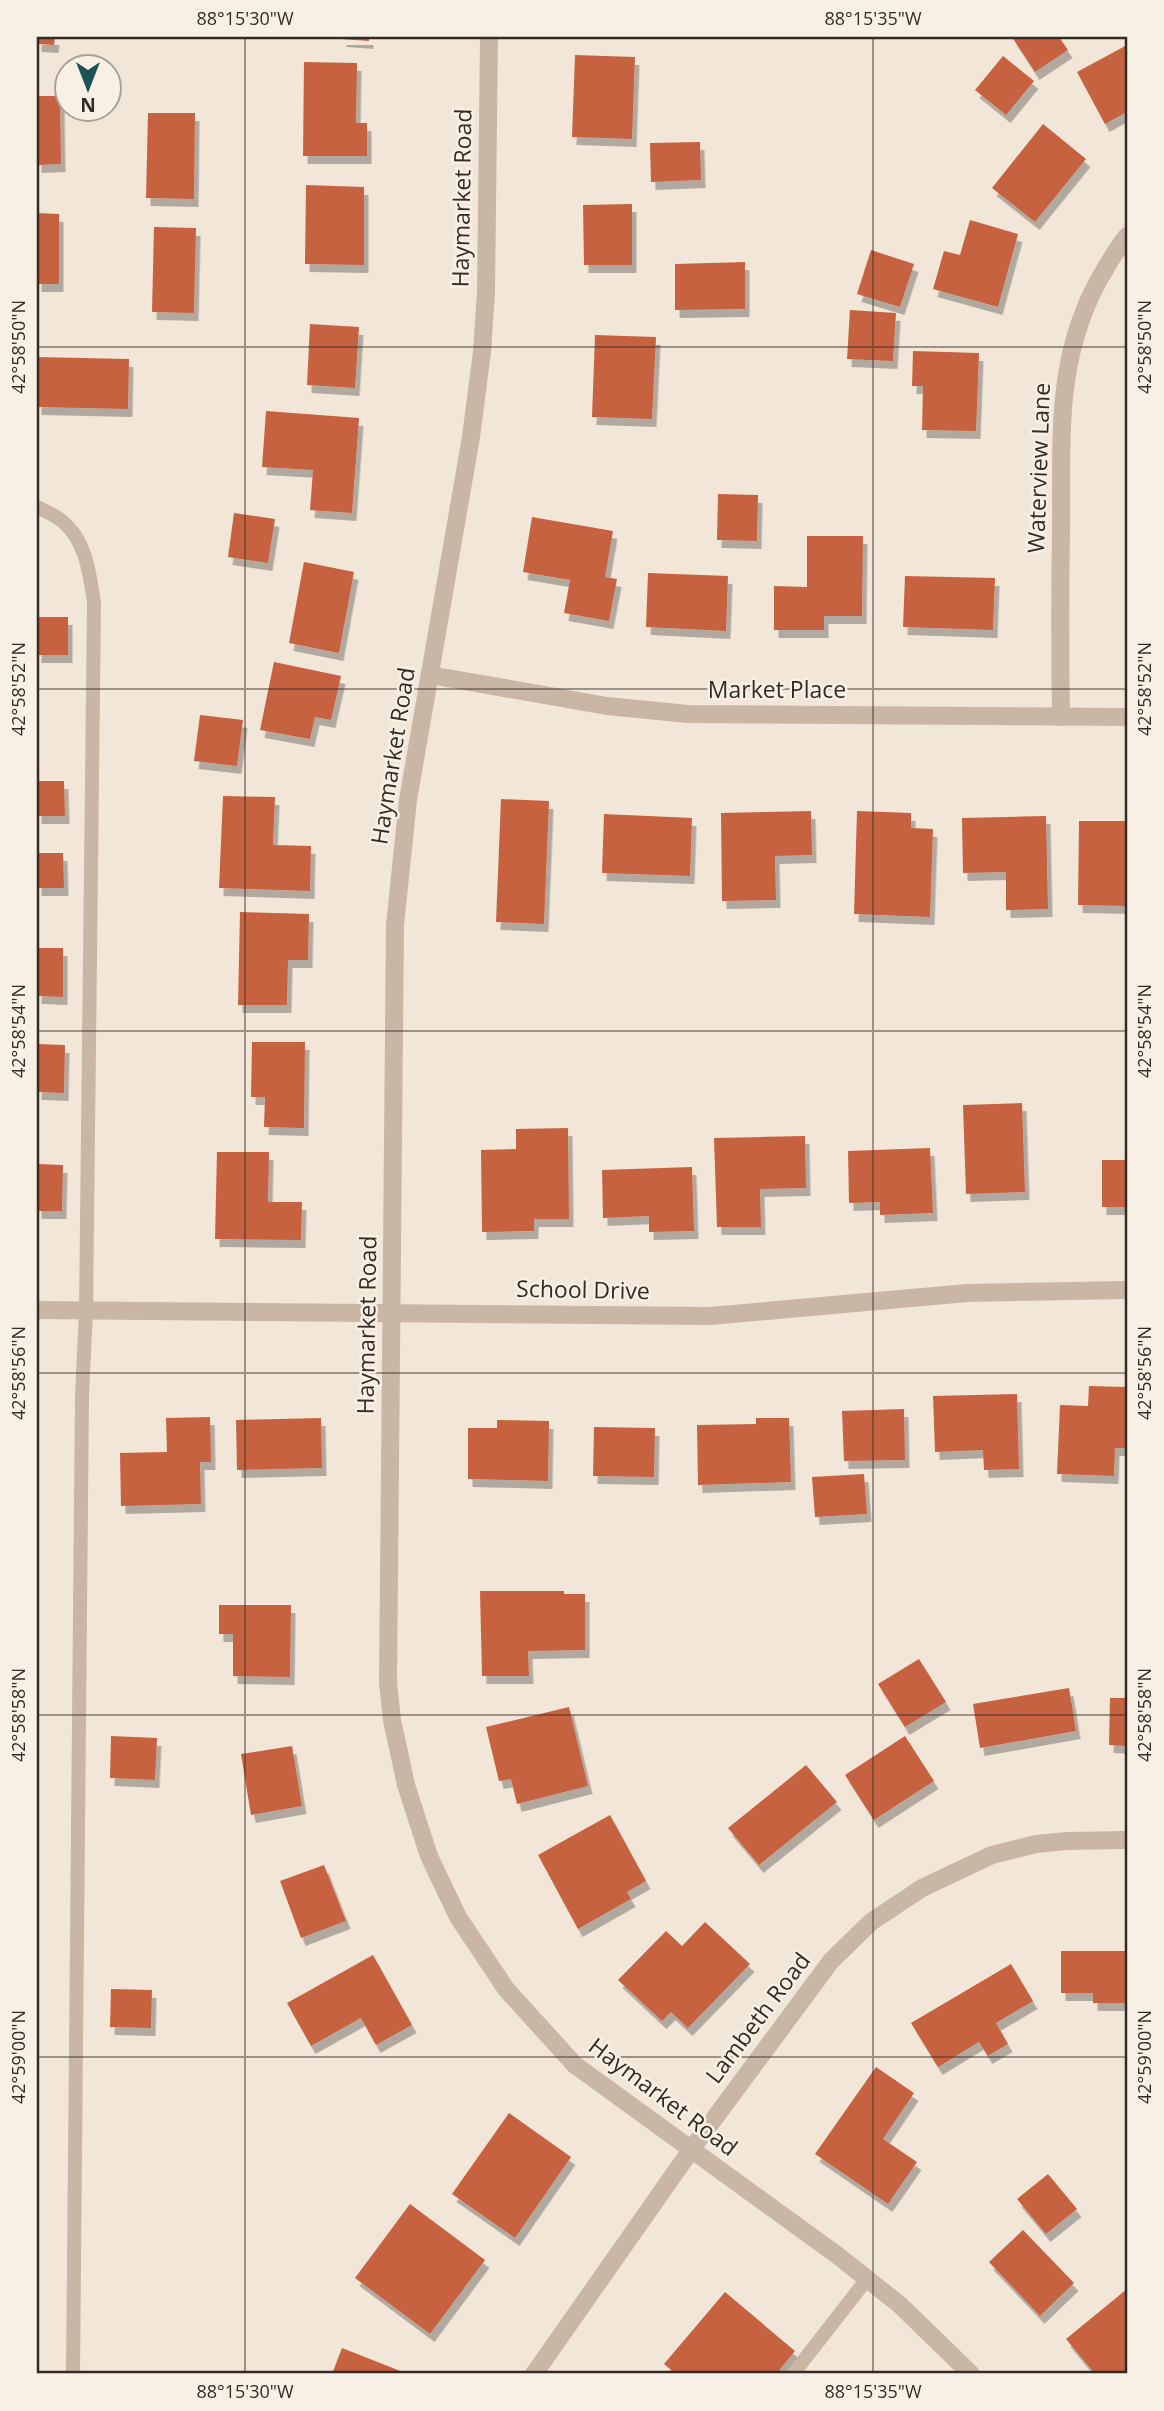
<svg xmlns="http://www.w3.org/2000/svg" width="1164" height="2411" font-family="'Open Sans',sans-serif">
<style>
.building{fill:#c76241;filter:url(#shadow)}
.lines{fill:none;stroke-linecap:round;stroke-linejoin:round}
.lane{stroke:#cab6a5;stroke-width:14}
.street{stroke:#cab6a5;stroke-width:18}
.ticks{fill:none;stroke:#352b26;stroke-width:2;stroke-opacity:0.45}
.labels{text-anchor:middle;stroke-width:5;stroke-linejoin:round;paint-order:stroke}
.street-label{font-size:23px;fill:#352b26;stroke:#f9f0e5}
.neatline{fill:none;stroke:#352b26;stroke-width:2.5}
.ticks-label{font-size:18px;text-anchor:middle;fill:#352b26}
</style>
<defs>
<filter id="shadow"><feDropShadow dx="4.5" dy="8" stdDeviation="0" flood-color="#0004"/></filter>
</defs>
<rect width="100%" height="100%" fill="#f2e6d9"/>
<g class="building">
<path d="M37,37H55L54,45L37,44Z"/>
<path d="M342,37H369V41L342,39Z"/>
<path d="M1012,37H1059L1068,50L1035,72Z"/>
<path d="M1127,45V112L1105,124L1077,72Z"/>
<path d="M575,55L635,57L632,139L572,137Z"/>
<path d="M1003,56L1034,81L1006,115L975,90Z"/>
<path d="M304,62L357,63L356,123H367V156H303Z"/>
<path d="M37,96H60L61,164L37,165Z"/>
<path d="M148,113H195L194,199L146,198Z"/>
<path d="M1043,124L1086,159L1035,222L992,188Z"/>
<path d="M700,142L701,180L651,182L650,143Z"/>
<path d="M306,185L364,187V265L305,264Z"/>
<path d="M632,204V265H584L583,205Z"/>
<path d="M37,213L59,214V284H37Z"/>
<path d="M970,220L1018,234L998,307L933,289L944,251L960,255Z"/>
<path d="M154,227L196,228L194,313L152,312Z"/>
<path d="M871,250L914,264L900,307L857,294Z"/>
<path d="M745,262V309L675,310V264Z"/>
<path d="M850,310L896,313L893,361L847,359Z"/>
<path d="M310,324L359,327L355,388L307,385Z"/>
<path d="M595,335L656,337L652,419L592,417Z"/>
<path d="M913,351L979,353L976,431L922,430L923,386H912Z"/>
<path d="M37,357L129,359L128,409L37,407Z"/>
<path d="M266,411L359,418L352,513L310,510L313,470L262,467Z"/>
<path d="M718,494L758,495L757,541L717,540Z"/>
<path d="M234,513L275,519L268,563L228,557Z"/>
<path d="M532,517L613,531L605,577L617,579L609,621L564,613L570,580L523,572Z"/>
<path d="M807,536H863L862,616H824V630H774V586L807,587Z"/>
<path d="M304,562L354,572L339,653L289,643Z"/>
<path d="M648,573L728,576L726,631L646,627Z"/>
<path d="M905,576L995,578L993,630L903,627Z"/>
<rect x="37" y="617" width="31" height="38"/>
<path d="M274,662L341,676L331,720L315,717L310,739L260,730Z"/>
<path d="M200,715L243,720L237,766L194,761Z"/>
<path d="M37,781H64L65,816H37Z"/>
<path d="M223,796L275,797L273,845L311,846L310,891L219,888Z"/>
<path d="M501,799L549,801L544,924L496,922Z"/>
<path d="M811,811L812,855L775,856L776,900L722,901L721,813Z"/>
<path d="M857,811L911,813V828L933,829L930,917L854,914Z"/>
<path d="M604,814L692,818L690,876L602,873Z"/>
<path d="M1046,816L1048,909L1006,910V872L963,873L962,818Z"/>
<path d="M1079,821H1127V906L1078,905Z"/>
<path d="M37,853H63L64,888H37Z"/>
<path d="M240,912L309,914L308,960H288L287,1005H238Z"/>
<path d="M37,948H63V997L37,996Z"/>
<path d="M252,1042H305L304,1128L264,1127L265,1097H251Z"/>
<path d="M37,1044L65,1045L64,1093L37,1092Z"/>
<path d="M1022,1103L1025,1192L966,1194L963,1105Z"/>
<path d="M568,1128L569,1219H534V1231L482,1232L481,1150L516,1149V1129Z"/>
<path d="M805,1136L806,1188L760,1189L761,1227H717L714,1138Z"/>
<path d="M930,1148L933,1213L880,1215V1202L849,1203L848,1151Z"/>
<path d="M217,1152H269L268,1202H302L301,1240L215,1239Z"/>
<rect x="1102" y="1160" width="25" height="47"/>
<path d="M37,1164L63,1165L62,1211H37Z"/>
<path d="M692,1167L694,1231L649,1232V1216L603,1218L602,1170Z"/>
<path d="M1089,1386L1127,1387V1448H1115L1114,1476L1057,1474L1060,1405L1088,1406Z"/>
<path d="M1017,1394L1019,1469L984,1470L983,1450L935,1452L933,1396Z"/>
<path d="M904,1409L905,1460L844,1461L842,1411Z"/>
<path d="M210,1417L211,1462H200L201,1504L121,1506L120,1453L167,1452L166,1418Z"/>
<path d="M321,1418L322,1468L237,1470L236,1420Z"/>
<path d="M756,1418H789L791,1482L698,1485L697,1425L756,1424Z"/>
<path d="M497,1420L549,1421L548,1481L468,1479V1428H497Z"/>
<path d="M594,1427L655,1428L654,1477L593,1476Z"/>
<path d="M864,1474L867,1514L815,1517L812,1477Z"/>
<path d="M480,1591H564V1594H585V1650L528,1651L529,1676H482Z"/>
<path d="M219,1605H291L290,1677L233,1676V1634H219Z"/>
<path d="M919,1659L946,1702L905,1727L878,1684Z"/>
<path d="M1069,1688L1076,1731L980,1748L973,1704Z"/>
<path d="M1110,1698H1127V1746L1109,1745Z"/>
<path d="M569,1707L588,1786L517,1804L511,1779L499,1781L486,1727Z"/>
<path d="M111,1736L157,1738L155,1780L110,1778Z"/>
<path d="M905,1736L934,1781L874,1820L845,1775Z"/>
<path d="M292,1746L302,1806L251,1815L241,1754Z"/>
<path d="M806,1765L837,1802L759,1865L728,1828Z"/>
<path d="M610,1815L646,1881L627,1892L631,1899L578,1929L538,1855Z"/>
<path d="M324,1865L346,1921L301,1938L280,1881Z"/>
<path d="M705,1922L750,1964L688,2028L671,2012L662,2021L618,1980L666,1931L682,1946Z"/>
<path d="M1061,1951H1127V2003H1093V1993H1061Z"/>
<path d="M373,1955L412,2025L376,2045L361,2018L311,2046L287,2003Z"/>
<path d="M1011,1964L1033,2001L996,2023L1008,2044L988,2056L979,2042L938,2067L911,2023Z"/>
<path d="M111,1989L152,1990L151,2028L110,2027Z"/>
<path d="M876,2067L914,2093L883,2139L917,2162L888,2204L815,2154Z"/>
<path d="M509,2113L571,2157L515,2238L452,2194Z"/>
<path d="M1048,2174L1077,2209L1046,2234L1017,2199Z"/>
<path d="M410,2204L485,2260L430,2334L355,2278Z"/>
<path d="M1023,2230L1074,2283L1040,2316L989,2262Z"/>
<path d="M1127,2289V2374H1095L1066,2339Z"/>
<path d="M725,2292L795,2351L776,2374H676L664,2364Z"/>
<path d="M342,2348L408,2374H332Z"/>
</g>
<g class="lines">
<g class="lane">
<path d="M37,507C45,511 55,515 62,521C86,540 90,575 94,603L86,1311L82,1395L73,2374"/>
<path d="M793,2374L867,2279"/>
</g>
<g class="street">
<path d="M489,37L486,291L482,352L471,437L408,800L395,925L388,1683L392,1720L406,1785L429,1856L458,1917L506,1989L575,2065L837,2255L900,2305L971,2374"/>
<path d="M430,675L607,706L688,714L1127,717"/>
<path d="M1061,717C1060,654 1060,592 1061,530C1062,437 1054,354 1104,271C1111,259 1118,247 1127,236"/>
<path d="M37,1310L710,1316L967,1293L1127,1290"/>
<path d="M534,2374L691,2150L831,1961L871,1922L922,1888L992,1855L1036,1844L1067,1841L1127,1840"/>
</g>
</g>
<path class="ticks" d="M245,37V2374M873,37V2374M37,347H1127M37,689H1127M37,1031H1127M37,1373H1127M37,1715H1127M37,2057H1127"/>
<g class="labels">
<g class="street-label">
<text transform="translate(462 198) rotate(-89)" y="8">Haymarket Road</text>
<text transform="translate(1039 468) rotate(-88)" y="8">Waterview Lane</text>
<text x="777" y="698">Market Place</text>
<text transform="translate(393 756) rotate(-81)" y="8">Haymarket Road</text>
<text transform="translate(583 1290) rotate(1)" y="8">School Drive</text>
<text transform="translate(367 1325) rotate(-89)" y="8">Haymarket Road</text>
<text transform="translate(758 2018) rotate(-53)" y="8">Lambeth Road</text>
<text transform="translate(663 2097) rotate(37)" y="8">Haymarket Road</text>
</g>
</g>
<rect width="1164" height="2411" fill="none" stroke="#f9f0e5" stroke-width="77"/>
<g transform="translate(88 88) rotate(180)"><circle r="33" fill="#f9f0e5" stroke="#aba199" stroke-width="2"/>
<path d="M0-5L12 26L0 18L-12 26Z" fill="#1c5357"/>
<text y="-10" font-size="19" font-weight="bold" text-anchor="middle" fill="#352b26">N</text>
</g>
<rect x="38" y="38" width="1088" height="2334" class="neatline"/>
<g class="ticks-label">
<text x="245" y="25">88°15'30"W</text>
<text x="873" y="25">88°15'35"W</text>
<text transform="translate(1145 347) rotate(-90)" y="6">42°58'50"N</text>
<text transform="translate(19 347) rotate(-90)" y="6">42°58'50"N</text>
<text transform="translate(1145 689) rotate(-90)" y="6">42°58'52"N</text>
<text transform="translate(19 689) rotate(-90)" y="6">42°58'52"N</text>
<text transform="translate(19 1031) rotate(-90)" y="6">42°58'54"N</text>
<text transform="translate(1145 1031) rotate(-90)" y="6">42°58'54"N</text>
<text transform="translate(19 1373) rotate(-90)" y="6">42°58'56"N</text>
<text transform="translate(1145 1373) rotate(-90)" y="6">42°58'56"N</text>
<text transform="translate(19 1715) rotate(-90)" y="6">42°58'58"N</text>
<text transform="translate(1145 1715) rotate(-90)" y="6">42°58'58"N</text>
<text transform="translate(1145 2057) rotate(-90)" y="6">42°59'00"N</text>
<text transform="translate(19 2057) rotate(-90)" y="6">42°59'00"N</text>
<text x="245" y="2398">88°15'30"W</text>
<text x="873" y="2398">88°15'35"W</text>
</g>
</svg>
